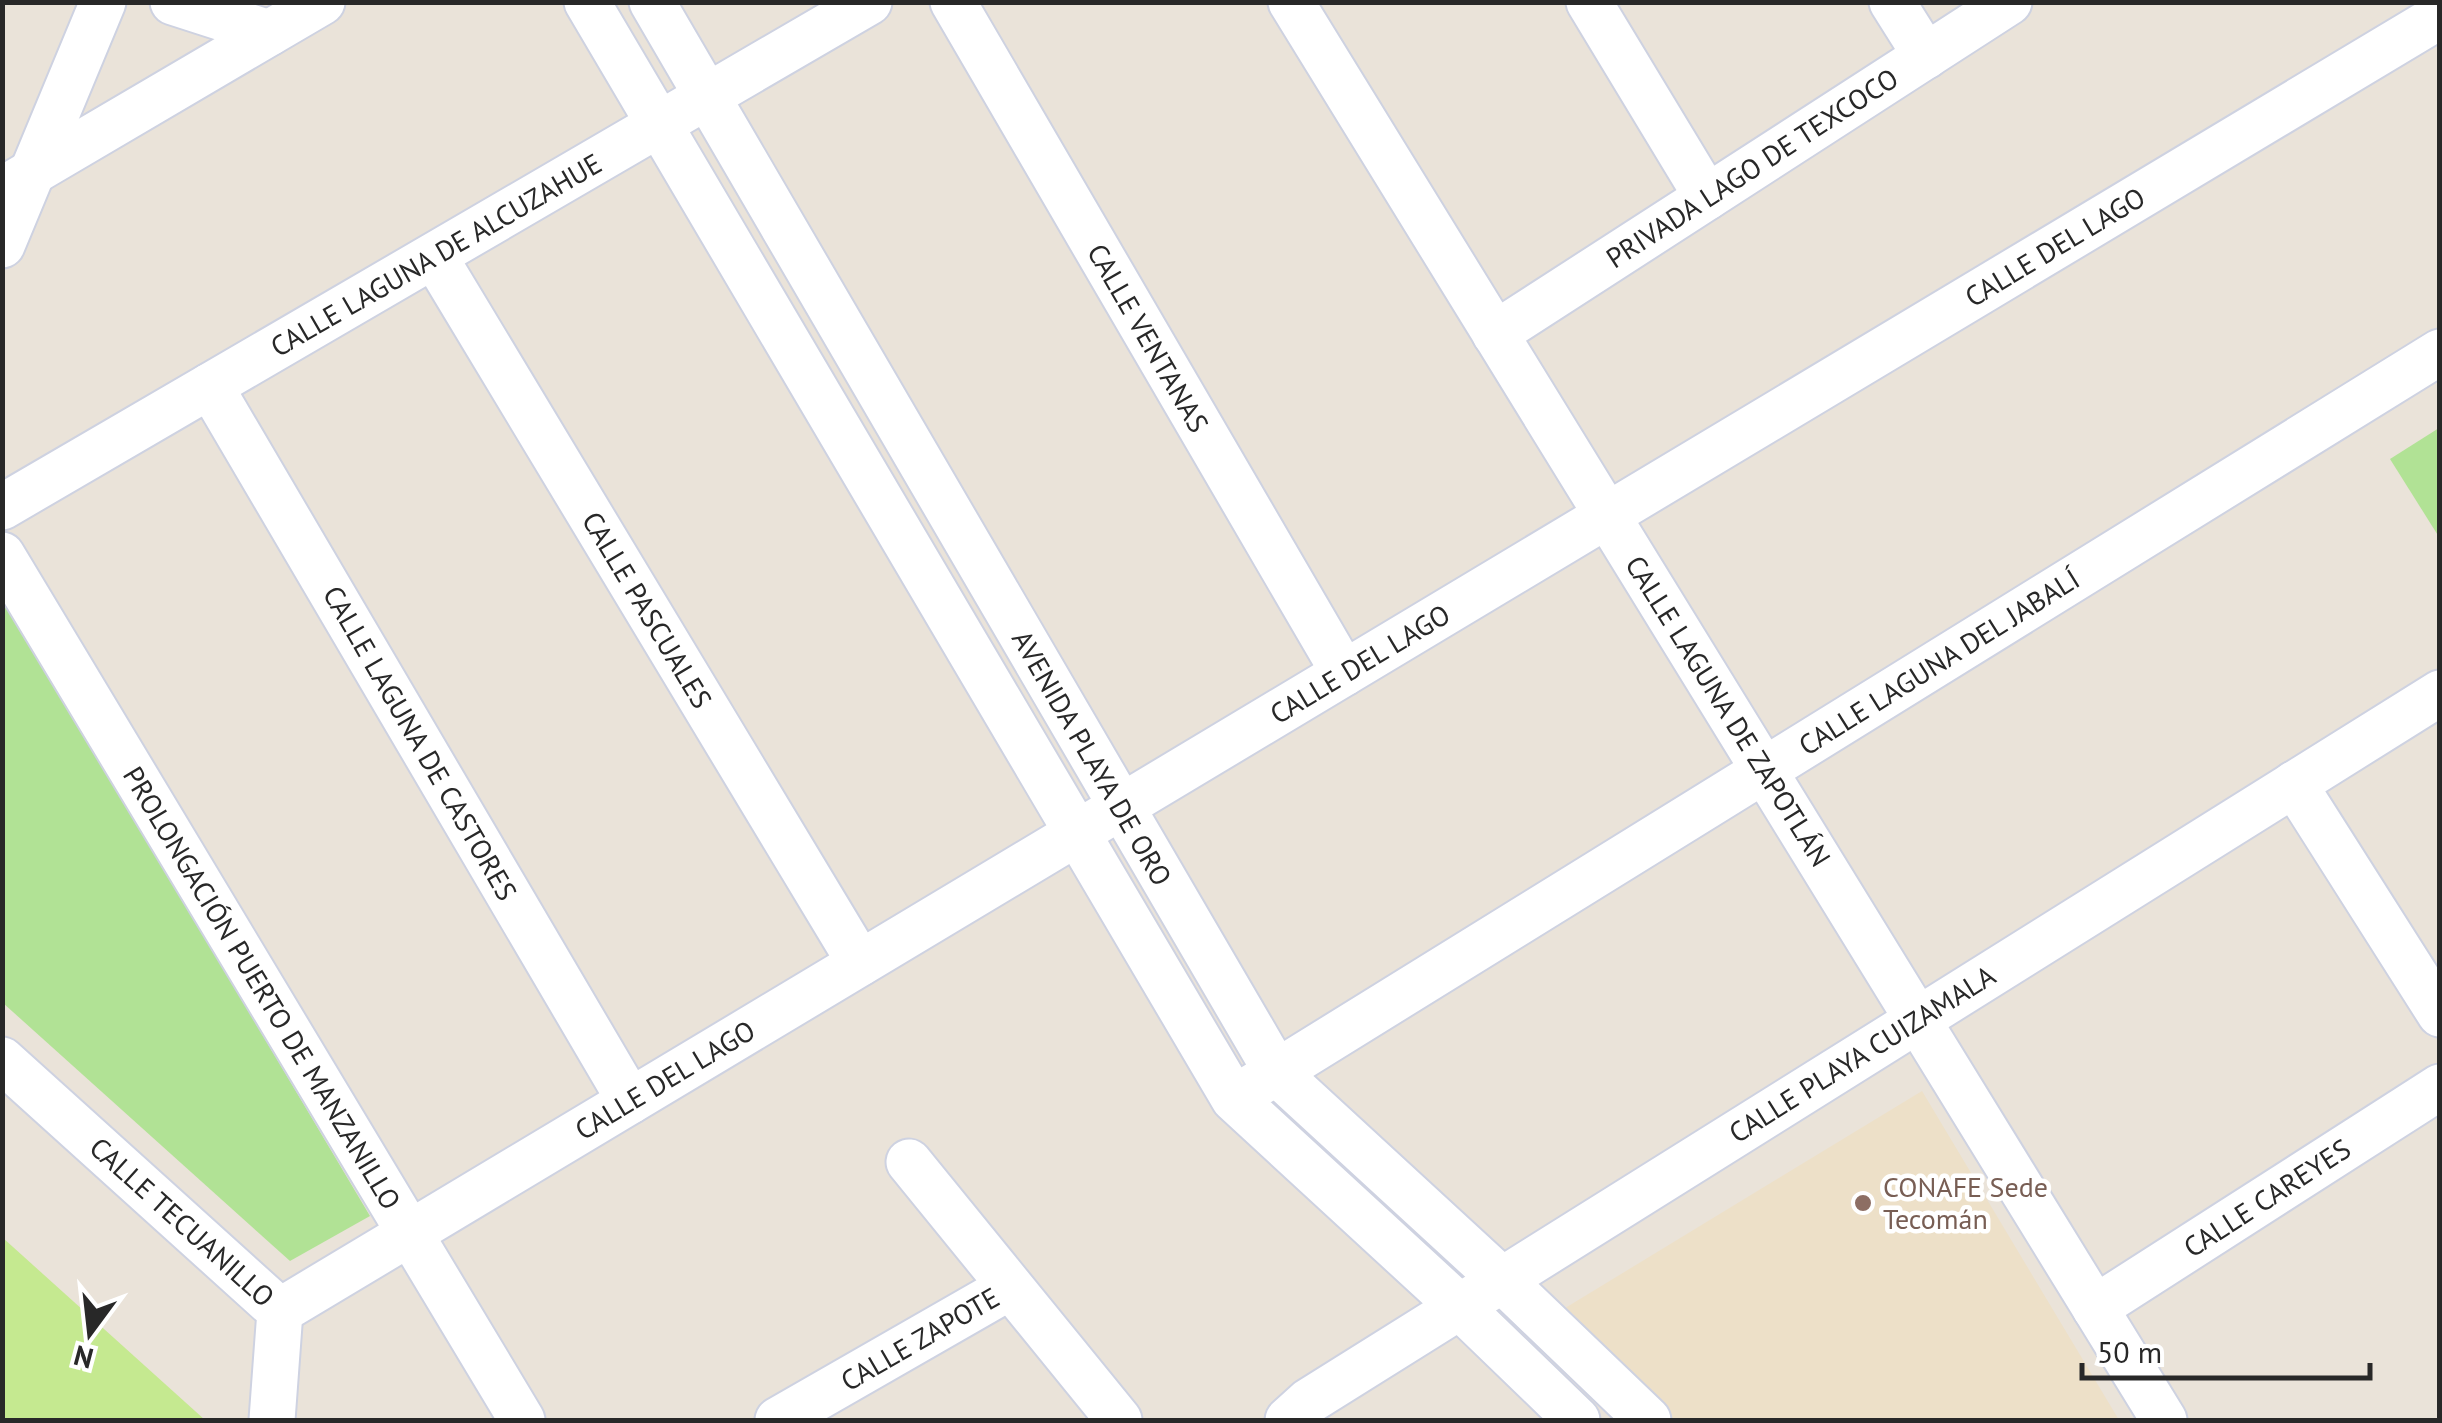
<svg xmlns="http://www.w3.org/2000/svg" width="2442" height="1423" font-family="'PT Sans',sans-serif">
<style>
.education{fill:#ede0c8}
.green{fill:#b1e295}
.pitch{fill:#c5e990}
.lines{fill:none;stroke-linecap:round;stroke-linejoin:round}
.minor-casing{stroke:#ced2e1;stroke-width:49}
.minor{stroke:#fff;stroke-width:45}
.education-dot{fill:#8d6e63;stroke:#fff;stroke-width:4}
.labels{text-anchor:middle;stroke-width:9;stroke-linejoin:round;paint-order:stroke}
.street-label{font-size:28px;fill:#282828;stroke:#fff}
.education-label{font-size:28px;fill:#785e54;stroke:#fff;text-anchor:start}
</style>
<rect width="100%" height="100%" fill="#eae3d9"/>
<path class="education" d="M1922,1091L2119,1420H1669L1552,1316Z"/>
<g class="green">
<path d="M2439,428V537L2390,459Z"/>
<path d="M2,596L370,1216L290,1261L3,1003Z"/>
</g>
<path class="pitch" d="M2,1238H3L205,1420H3Z"/>
<g class="lines">
<g class="minor-casing">
<g id="minor">
<path d="M173,2L269,33"/>
<path d="M587,2L1234,1099L1460,1307L1577,1420"/>
<path d="M652,2L1277,1073L1502,1280L1648,1420"/>
<path d="M953,2L1344,673"/>
<path d="M1291,2L2164,1420"/>
<path d="M1589,2L1707,197"/>
<path d="M1892,2L1926,56"/>
<path d="M2,190L322,2"/>
<path d="M2,245L103,2"/>
<path d="M434,256L860,963"/>
<path d="M1495,334L2009,2"/>
<path d="M210,386L630,1101"/>
<path d="M2,507L869,2"/>
<path d="M2,555L522,1420"/>
<path d="M2294,784L2440,1014"/>
<path d="M2,1060L280,1311L272,1420"/>
<path d="M1251,1088L2440,352"/>
<path d="M909,1162L1119,1420"/>
<path d="M2095,1308L2440,1087"/>
<path d="M280,1311L2440,16"/>
<path d="M778,1420L1010,1287"/>
<path d="M1288,1420L1309,1401L2440,693"/>
</g>
</g>
<use href="#minor" class="minor"/>
</g>
<circle class="education-dot" cx="1863" cy="1203" r="10"/>
<g class="labels">
<g class="street-label">
<text transform="translate(1752 168) rotate(-33)" y="10">PRIVADA LAGO DE TEXCOCO</text>
<text transform="translate(2055 247) rotate(-31)" y="10">CALLE DEL LAGO</text>
<text transform="translate(436 255) rotate(-30)" y="10">CALLE LAGUNA DE ALCUZAHUE</text>
<text transform="translate(1148 338) rotate(60)" y="10">CALLE VENTANAS</text>
<text transform="translate(647 610) rotate(59)" y="10">CALLE PASCUALES</text>
<text transform="translate(1939 662) rotate(-32)" y="10">CALLE LAGUNA DEL JABALÍ</text>
<text transform="translate(1360 664) rotate(-31)" y="10">CALLE DEL LAGO</text>
<text transform="translate(1728 711) rotate(58)" y="10">CALLE LAGUNA DE ZAPOTLÁN</text>
<text transform="translate(420 743) rotate(60)" y="10">CALLE LAGUNA DE CASTORES</text>
<text transform="translate(1092 758) rotate(60)" y="10">AVENIDA PLAYA DE ORO</text>
<text transform="translate(262 988) rotate(59)" y="10">PROLONGACIÓN PUERTO DE MANZANILLO</text>
<text transform="translate(1862 1054) rotate(-32)" y="10">CALLE PLAYA CUIZAMALA</text>
<text transform="translate(665 1080) rotate(-31)" y="10">CALLE DEL LAGO</text>
<text transform="translate(2267 1198) rotate(-33)" y="10">CALLE CAREYES</text>
<text transform="translate(182 1222) rotate(42)" y="10">CALLE TECUANILLO</text>
<text transform="translate(920 1339) rotate(-30)" y="10">CALLE ZAPOTE</text>
</g>
<g class="education-label">
<text x="1883" y="1197">CONAFE Sede<tspan x="1883" dy="32">Tecomán</tspan></text>
</g>
</g>
<rect width="2442" height="1423" fill="none" stroke="#282828" stroke-width="10"/>
<g transform="translate(90 1333) rotate(195)" stroke="#ffffff" stroke-width="8" paint-order="stroke">
<path d="M0-8L18 38L0 25L-18 38Z" fill="#282828"/>
<text y="-15" font-size="28" font-weight="bold" text-anchor="middle" fill="#282828">N</text>
</g>
<path d="M2082 1363v15h288v-15" fill="none" stroke="#282828" stroke-width="5"/>
<text x="2097" y="1363" font-size="30" fill="#282828" stroke="#ffffff" stroke-width="8" paint-order="stroke">50 m</text>
</svg>
